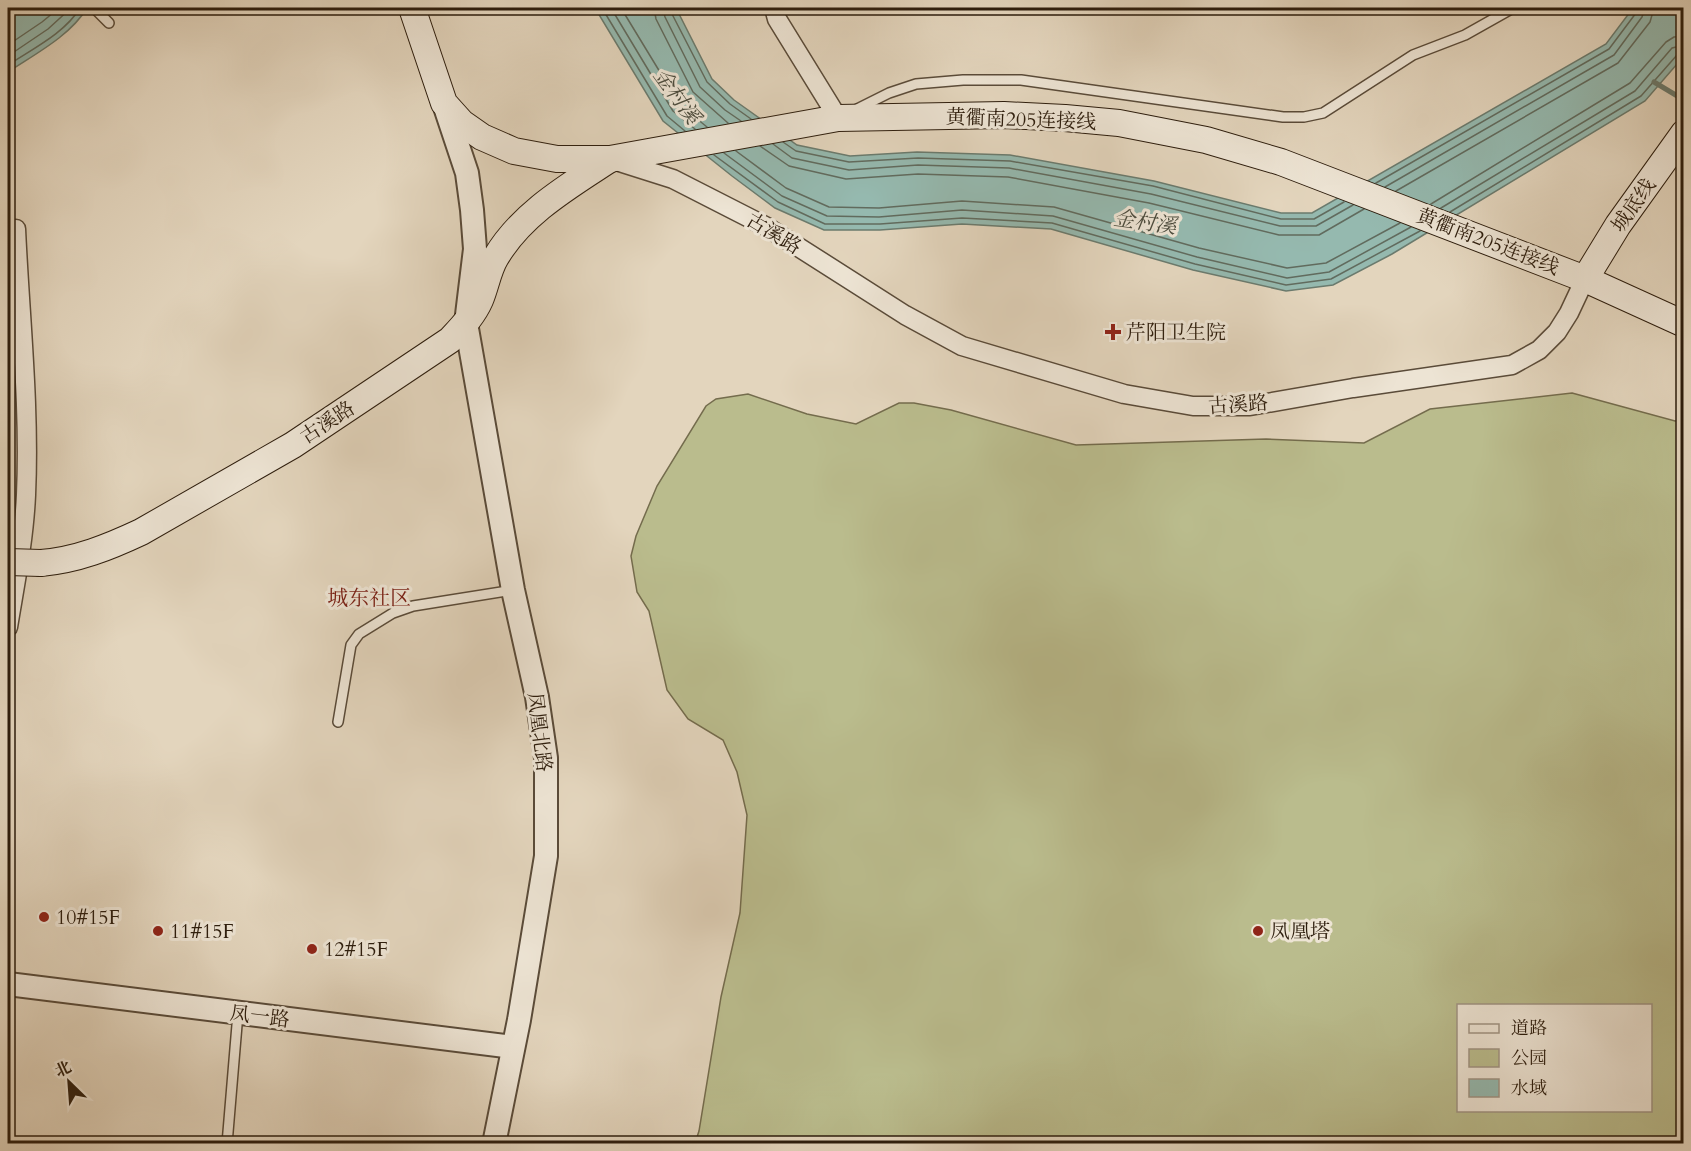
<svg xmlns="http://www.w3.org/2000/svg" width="1691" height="1151" font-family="Cardo,'Noto Serif SC',serif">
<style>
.green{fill:#babc8d;stroke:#746c4d;stroke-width:1.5;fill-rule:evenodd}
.water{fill:#95b9af;stroke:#6b7b6e;stroke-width:1.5}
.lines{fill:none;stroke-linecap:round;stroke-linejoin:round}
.shore{stroke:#616b5e;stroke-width:1.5}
.stream{stroke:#6b7b6e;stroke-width:5}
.service-casing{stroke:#5a4b39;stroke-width:12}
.minor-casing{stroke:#5a4b39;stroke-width:21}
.tertiary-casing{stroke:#5a4b39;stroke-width:26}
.secondary-casing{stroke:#2d1d0d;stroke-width:28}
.service{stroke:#ede4d4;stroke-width:9}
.minor{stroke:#ede4d4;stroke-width:18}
.tertiary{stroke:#ede4d4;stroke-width:22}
.secondary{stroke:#ede4d4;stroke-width:26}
.secondary-bridge-casing{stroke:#2d1d0d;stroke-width:28;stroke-linecap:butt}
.secondary-bridge{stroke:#ede4d4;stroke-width:26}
.poi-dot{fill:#8f2418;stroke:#ede4d4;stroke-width:2}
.labels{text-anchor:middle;stroke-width:6;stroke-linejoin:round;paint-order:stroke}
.street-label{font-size:20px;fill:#2d1d0d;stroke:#ede4d4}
.poi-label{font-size:20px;fill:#2d1d0d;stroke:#ede4d4;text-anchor:start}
.water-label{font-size:21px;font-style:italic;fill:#4c4c3e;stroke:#ede4d4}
.neighbourhood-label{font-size:21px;fill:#7a1f14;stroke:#ede4d4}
</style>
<rect width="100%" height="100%" fill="#e3d5bd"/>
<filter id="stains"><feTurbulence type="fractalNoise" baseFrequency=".00333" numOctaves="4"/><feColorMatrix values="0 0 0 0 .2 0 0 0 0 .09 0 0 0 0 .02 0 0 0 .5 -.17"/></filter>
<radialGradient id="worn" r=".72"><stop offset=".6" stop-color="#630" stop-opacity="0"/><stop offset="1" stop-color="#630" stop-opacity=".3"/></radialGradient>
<path class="green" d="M1572,393L1675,421L1683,420V1143H695L699,1131L721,997L740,913L747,815L737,772L723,740L688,719L667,690L649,611L637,592L631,556L636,536L657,486L706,406L716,399L748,394L807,414L856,424L899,403H914L951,410L1076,445L1266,439L1364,443L1430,409ZM1458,1006H1650V1110H1458Z"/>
<g class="water">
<path d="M8,8H87C70,36 35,54 8,72Z"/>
<path d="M595,8H676L712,79L734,100L797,145L850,156L917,152L1010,155L1154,181L1281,213H1312L1606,44L1633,8H1683L1684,56L1645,101L1392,254L1333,285L1286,291L1193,270L1051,229L962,224L880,230H824L775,208L732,176L663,121Z"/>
</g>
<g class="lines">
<g class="shore">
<path d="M602,8L667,116L685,131"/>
<path d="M611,8L673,111L695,129"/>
<path d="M621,8L680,105L707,127"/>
<path d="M654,8L656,19L693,92L728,123"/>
<path d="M663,8L665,17L700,87L725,110L741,121"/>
<path d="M671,8L672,14L707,82L730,104L751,119"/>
<path d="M8,45L42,22L59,8"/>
<path d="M8,56L48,29L71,8"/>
<path d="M8,65C32,49 65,33 80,8"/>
<path d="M783,142L796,151L849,162L918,158L1010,161L1153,186L1281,219H1314L1344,202"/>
<path d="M773,144L792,158L849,170L918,165L1009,168L1151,194L1280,226H1316L1353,205"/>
<path d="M760,146L789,166L846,179L918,174L1008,177L1149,203L1279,235H1319L1364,209"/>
<path d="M736,151L786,188L829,207L879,208L962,201L1054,207L1199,248L1287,268L1326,263L1400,223"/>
<path d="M724,153L782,196L827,216L879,217L962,210L1053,216L1197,257L1287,278L1329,272L1411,227"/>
<path d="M714,155L778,202L825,224H880L962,218L1052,223L1195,264L1286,285L1331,279L1420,231"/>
<path d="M1376,183L1609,49L1636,13L1637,8"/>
<path d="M1385,187L1614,55L1642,17L1645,8"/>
<path d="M1396,191L1618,63L1650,22L1654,8"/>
<path d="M1431,204L1630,83L1666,42L1674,37L1684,36"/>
<path d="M1441,208L1635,91L1672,48L1684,45"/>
<path d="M1450,212L1641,96L1677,55L1684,52"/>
</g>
<path class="stream" d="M1654,82L1684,100"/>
<g class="service-casing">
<g id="service">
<path d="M94,8L109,23"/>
<path d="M857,109L889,93L916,84L963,80H1021L1283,117H1304L1323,113L1413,55L1465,35L1513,8"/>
<path d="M338,722L351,645L359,634L393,613L413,606L513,590"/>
<path d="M227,1144L238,1013"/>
</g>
</g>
<g class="minor-casing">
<g id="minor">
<path d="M774,8L777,19L838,118"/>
<path d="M613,160L673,179L767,227L905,315L962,346L1124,394L1193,406H1250L1353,388L1512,365L1539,350L1557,332L1569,313L1585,279"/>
<path d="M8,627C15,584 24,540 26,495C30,407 20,317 16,229"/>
</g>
</g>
<g class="tertiary-casing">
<g id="tertiary">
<path d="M444,104L467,173L472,210L475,249L466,323L513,590L537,697L546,758V856L519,1020L494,1144"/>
<path d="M8,984L513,1047"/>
</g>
</g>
<g class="secondary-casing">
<g id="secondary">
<path d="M412,8L444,103L462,123L482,137L514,151L557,159H610L838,118L1004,115L1065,118L1119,123L1206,140L1281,162L1585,279L1684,324"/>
<path d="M1585,279L1618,225L1684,133"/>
<path d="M41,563C77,560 109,547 141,532L293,445L450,340C461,328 473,316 480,300C486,286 488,270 496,257C522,213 569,186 610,159"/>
</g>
</g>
<use href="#service" class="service"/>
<use href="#minor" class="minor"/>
<use href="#tertiary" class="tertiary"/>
<use href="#secondary" class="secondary"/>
<g class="secondary-bridge-casing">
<path id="secondary-bridge" d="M8,562L41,563"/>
</g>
<use href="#secondary-bridge" class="secondary-bridge"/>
</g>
<g class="poi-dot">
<path d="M1110 323h6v6h6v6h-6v6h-6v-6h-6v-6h6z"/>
<circle cx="44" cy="917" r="6"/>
<circle cx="158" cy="931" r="6"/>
<circle cx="1258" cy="931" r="6"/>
<circle cx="312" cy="949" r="6"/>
</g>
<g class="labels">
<g class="street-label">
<text transform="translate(1021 119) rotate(2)" y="7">黄衢南205连接线</text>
<text transform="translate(1633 205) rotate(-55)" y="7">城底线</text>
<text transform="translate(774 233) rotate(31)" y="7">古溪路</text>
<text transform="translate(1488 241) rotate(21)" y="7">黄衢南205连接线</text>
<text transform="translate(1238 404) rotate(-4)" y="7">古溪路</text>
<text transform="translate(327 422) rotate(-33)" y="7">古溪路</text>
<text transform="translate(540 732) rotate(83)" y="7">凤凰北路</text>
<text transform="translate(260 1016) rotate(7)" y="7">凤一路</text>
</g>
<g class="poi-label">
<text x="1126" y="339">芹阳卫生院</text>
<text x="56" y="924">10#15F</text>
<text x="170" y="938">11#15F</text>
<text x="1270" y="938">凤凰塔</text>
<text x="324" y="956">12#15F</text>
</g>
<g class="water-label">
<text transform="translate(677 96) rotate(54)" y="7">金村溪</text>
<text transform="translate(1145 222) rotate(8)" y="7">金村溪</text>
</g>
<g class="neighbourhood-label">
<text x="369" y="605">城东社区</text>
</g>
</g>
<rect width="1691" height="1151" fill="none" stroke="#e3d5bd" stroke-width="30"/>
<rect x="9" y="9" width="1673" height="1133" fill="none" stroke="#2d1d0d" stroke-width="3"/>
<rect x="15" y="15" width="1661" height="1121" fill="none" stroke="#2d1d0d" stroke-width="1.5"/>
<rect x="1457" y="1004" width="195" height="108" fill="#ede4d4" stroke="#a09484" stroke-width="1.5"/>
<rect x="1469" y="1024" width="30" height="9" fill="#ede4d4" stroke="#a09484" stroke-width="1.5"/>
<text x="1511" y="1034" font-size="18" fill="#2d1d0d">道路</text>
<rect x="1469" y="1049" width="30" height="18" fill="#babc8d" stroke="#a09484" stroke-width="1.5"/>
<text x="1511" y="1064" font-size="18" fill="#2d1d0d">公园</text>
<rect x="1469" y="1079" width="30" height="18" fill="#95b9af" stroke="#a09484" stroke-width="1.5"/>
<text x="1511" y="1094" font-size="18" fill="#2d1d0d">水域</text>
<g transform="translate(69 1082) rotate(335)" stroke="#ede4d4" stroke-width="4.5" paint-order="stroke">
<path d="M0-4.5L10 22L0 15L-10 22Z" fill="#2d1d0d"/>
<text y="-9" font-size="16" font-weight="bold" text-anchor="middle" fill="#2d1d0d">北</text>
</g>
<rect width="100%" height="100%" filter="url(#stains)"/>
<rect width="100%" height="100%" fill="url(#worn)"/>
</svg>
